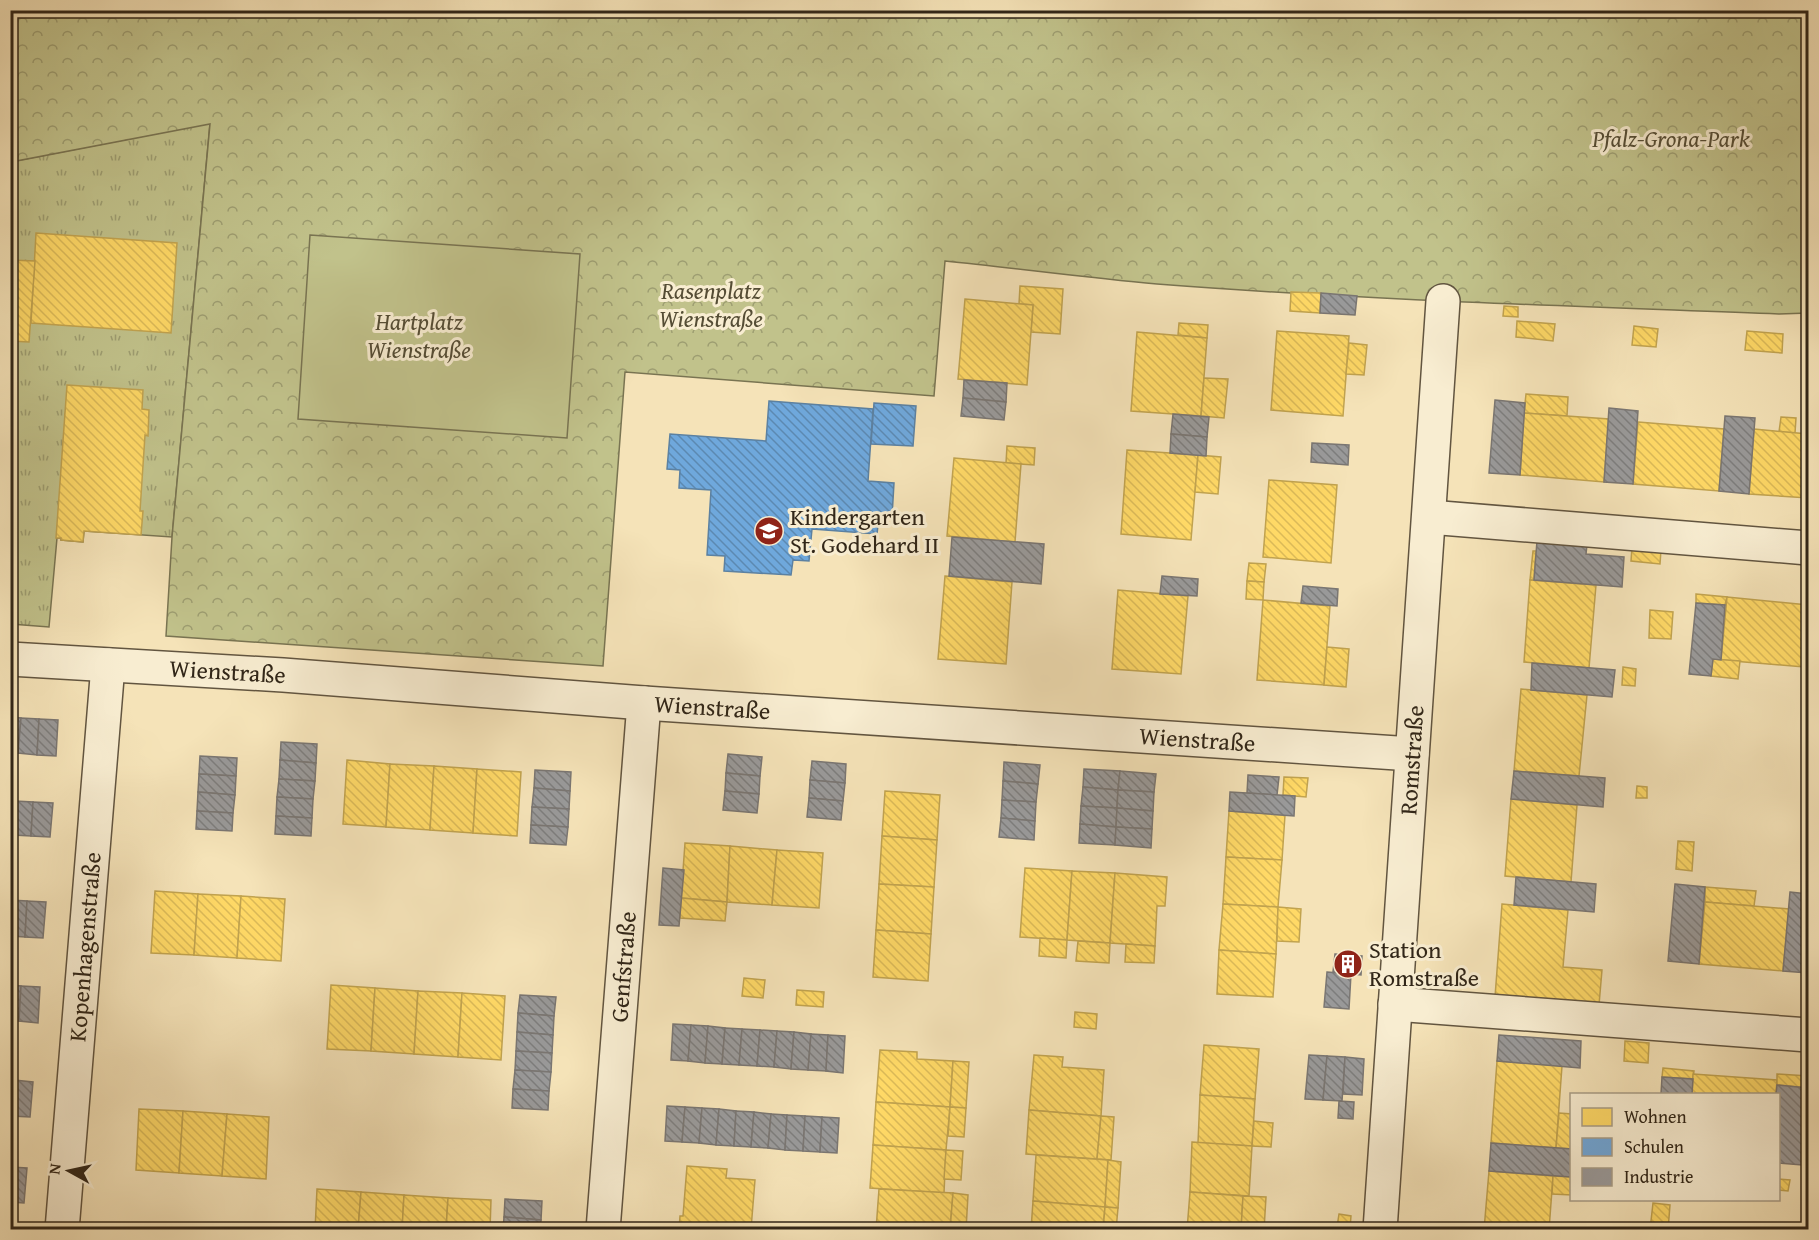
<svg xmlns="http://www.w3.org/2000/svg" width="1819" height="1240" font-family="'Gentium Book Plus',serif">
<style>
.grass{fill:url(#grass-tufts);stroke:#797452;stroke-width:1.5}
.forest{fill:url(#forest-crowns);stroke:#797452;stroke-width:1.5}
.pitch{fill:#c1c28b;stroke:#797452;stroke-width:1.5}
.homes{fill:url(#homes-back-hatch);stroke:#c1a34f;stroke-width:1.5}
.schools{fill:url(#schools-back-hatch);stroke:#5c81a1;stroke-width:1.5}
.industry{fill:url(#industry-back-hatch);stroke:#7a7672;stroke-width:1.5}
.lines{fill:none;stroke-linecap:round;stroke-linejoin:round}
.minor-casing{stroke:#625540;stroke-width:36}
.minor{stroke:#f8edd1;stroke-width:33}
.labels{text-anchor:middle;stroke-width:6;stroke-linejoin:round;paint-order:stroke}
.park-label{font-size:24px;font-style:italic;fill:#554d35;stroke:#f8edd1}
.poi-label{font-size:24px;fill:#312618;stroke:#f8edd1;text-anchor:start}
.street-label{font-size:24px;fill:#312618;stroke:#f8edd1}
</style>
<defs>
<pattern id="grass-tufts" width="24" height="20" patternUnits="userSpaceOnUse" patternTransform="scale(1.5)"><rect width="24" height="20" fill="#c1c28b"/><path d="M3 7l-1-3M5 7V3M7 7l1-3M15 17l-1-3M17 17v-4M19 17l1-3" fill="none" stroke="#9d9d71"/></pattern>
<pattern id="forest-crowns" width="20" height="18" patternUnits="userSpaceOnUse" patternTransform="scale(1.5)"><rect width="20" height="18" fill="#c1c28b"/><path d="M2 6a3 3 0 1 1 6 0M12 15a3 3 0 1 1 6 0" fill="none" stroke="#9d9d71"/></pattern>
<pattern id="homes-back-hatch" width="6" height="6" patternUnits="userSpaceOnUse" patternTransform="scale(1.5)"><rect width="6" height="6" fill="#ffd966"/><path d="M-1 5l2 2M0 0l6 6M5-1l2 2" fill="none" stroke="#dbba58"/></pattern>
<pattern id="schools-back-hatch" width="6" height="6" patternUnits="userSpaceOnUse" patternTransform="scale(1.5)"><rect width="6" height="6" fill="#6fa8dc"/><path d="M-1 5l2 2M0 0l6 6M5-1l2 2" fill="none" stroke="#5c89b1"/></pattern>
<pattern id="industry-back-hatch" width="6" height="6" patternUnits="userSpaceOnUse" patternTransform="scale(1.5)"><rect width="6" height="6" fill="#999"/><path d="M-1 5l2 2M0 0l6 6M5-1l2 2" fill="none" stroke="#7d7d7c"/></pattern>
</defs>
<rect width="100%" height="100%" fill="#f5e3b8"/>
<filter id="stains"><feTurbulence type="fractalNoise" baseFrequency=".00333" numOctaves="4"/><feColorMatrix values="0 0 0 0 .2 0 0 0 0 .09 0 0 0 0 .02 0 0 0 .5 -.17"/></filter>
<radialGradient id="worn" r=".72"><stop offset=".6" stop-color="#630" stop-opacity="0"/><stop offset="1" stop-color="#630" stop-opacity=".3"/></radialGradient>
<path class="grass" d="M210,123L172,537L84,531L83,542L61,540V538H57L49,627L11,624L10,162Z"/>
<path class="forest" d="M11,11H1808V313L1779,314C1572,306 1364,300 1157,284C1086,278 1015,268 945,261L934,396L625,372L603,666L166,636L172,537L210,124L11,162Z"/>
<path class="pitch" d="M310,235L580,254L567,438L298,419Z"/>
<g class="homes">
<path d="M36,233L177,243L171,333L31,323Z"/>
<path d="M10,260L35,261L29,342L10,341Z"/>
<path d="M1020,286L1063,289L1060,334L1031,332L1033,305L1019,304Z"/>
<path d="M1291,292L1321,293L1320,313L1290,311Z"/>
<path d="M965,299L1033,305L1027,385L958,379Z"/>
<path d="M1504,306L1518,307V317L1503,316Z"/>
<path d="M1517,321L1555,324L1553,341L1516,337Z"/>
<path d="M1179,323L1208,325L1207,338L1178,335Z"/>
<path d="M1634,326L1658,329L1656,347L1632,345Z"/>
<path d="M1277,331L1349,336L1343,416L1271,410Z"/>
<path d="M1747,331L1783,334L1782,353L1745,350Z"/>
<path d="M1137,332L1207,338L1201,416L1131,411Z"/>
<path d="M1349,343L1367,345L1364,375L1346,374Z"/>
<path d="M1204,378L1228,379L1224,418L1201,416Z"/>
<path d="M67,385L143,390L142,409L149,410L148,436L145,435L140,511H143L141,535L84,531L83,542L61,540V538H56Z"/>
<path d="M1526,394L1568,397L1567,416L1524,413Z"/>
<path d="M1524,413L1609,419L1604,482L1520,475Z"/>
<path d="M1781,417L1796,418L1795,433L1779,432Z"/>
<path d="M1638,422L1724,429L1719,491L1633,484Z"/>
<path d="M1754,429L1808,434V498L1749,494Z"/>
<path d="M1007,446L1035,448L1034,465L1006,463Z"/>
<path d="M1127,450L1198,455L1191,540L1121,534Z"/>
<path d="M1198,455L1221,457L1218,494L1195,492Z"/>
<path d="M954,458L1021,464L1015,542L947,536Z"/>
<path d="M1269,480L1337,485L1331,563L1263,557Z"/>
<path d="M1632,547L1661,550L1660,564L1631,561Z"/>
<path d="M1533,551H1536L1534,580H1530Z"/>
<path d="M1249,563L1266,564L1264,582L1247,581Z"/>
<path d="M945,576L1012,582L1006,664L938,659Z"/>
<path d="M1530,580L1596,585L1589,668L1524,662Z"/>
<path d="M1247,581L1264,582L1263,600L1246,599Z"/>
<path d="M1118,590L1188,596L1181,674L1112,669Z"/>
<path d="M1696,594L1727,597L1725,605L1696,603Z"/>
<path d="M1727,597L1808,605L1804,667L1721,660Z"/>
<path d="M1263,600L1330,606L1324,685L1257,680Z"/>
<path d="M1650,610L1673,612L1671,639L1649,638Z"/>
<path d="M1327,647L1349,649L1346,687L1324,685Z"/>
<path d="M1713,659L1740,661L1738,679L1711,676Z"/>
<path d="M1623,667L1636,669L1635,686L1622,685Z"/>
<path d="M1521,689L1587,695L1579,776L1514,771Z"/>
<path d="M347,760L390,764L386,827L343,824Z"/>
<path d="M390,764L434,766L430,830L386,827Z"/>
<path d="M434,766L477,769L473,833L430,830Z"/>
<path d="M477,769L521,772L517,836L473,833Z"/>
<path d="M1804,769H1808V784L1802,783Z"/>
<path d="M1284,777L1308,778L1306,797L1283,795Z"/>
<path d="M1637,786L1647,787V798H1636Z"/>
<path d="M885,791L940,795L937,840L882,836Z"/>
<path d="M1511,799L1577,805L1571,882L1505,876Z"/>
<path d="M1808,804V830L1806,829Z"/>
<path d="M1229,811L1285,815L1282,860L1226,857Z"/>
<path d="M882,836L937,840L934,887L879,884Z"/>
<path d="M1678,841L1694,842L1692,871L1676,869Z"/>
<path d="M685,843L730,846L727,902L681,898Z"/>
<path d="M730,846L777,850L772,905L727,902Z"/>
<path d="M777,850L823,853L819,908L772,905Z"/>
<path d="M1226,857L1282,860L1278,907L1223,904Z"/>
<path d="M1025,868L1072,871L1067,940L1020,937Z"/>
<path d="M1072,871L1115,873L1110,943L1067,940Z"/>
<path d="M1115,873L1167,877L1165,906H1157L1155,946L1110,943Z"/>
<path d="M879,884L934,887L931,934L876,930Z"/>
<path d="M1705,887L1756,891L1754,906L1705,902Z"/>
<path d="M155,891L198,894L194,955L151,953Z"/>
<path d="M198,894L241,896L237,958L194,955Z"/>
<path d="M241,896L285,899L281,961L237,958Z"/>
<path d="M681,898L727,902L725,921L680,918Z"/>
<path d="M1705,902L1789,909L1783,971L1699,964Z"/>
<path d="M1223,904L1278,907L1276,954L1219,950Z"/>
<path d="M1502,904L1568,910L1563,967L1602,970L1599,1005L1495,997Z"/>
<path d="M1278,907L1301,909L1299,942L1277,941Z"/>
<path d="M876,930L931,934L928,981L873,977Z"/>
<path d="M1040,938L1067,940L1066,958L1039,956Z"/>
<path d="M1078,941L1110,943L1109,963L1076,961Z"/>
<path d="M1126,944L1155,946L1154,963L1125,962Z"/>
<path d="M1219,950L1276,954L1273,997L1217,994Z"/>
<path d="M744,978L765,980L763,998L742,996Z"/>
<path d="M331,985L375,988L371,1051L327,1049Z"/>
<path d="M375,988L418,991L414,1054L371,1051Z"/>
<path d="M797,990L824,992L823,1007L796,1005Z"/>
<path d="M418,991L462,993L458,1057L414,1054Z"/>
<path d="M462,993L505,996L501,1060L458,1057Z"/>
<path d="M1075,1012L1097,1014L1096,1029L1074,1027Z"/>
<path d="M1625,1041L1649,1043L1648,1063L1624,1061Z"/>
<path d="M1204,1045L1259,1049L1255,1099L1200,1095Z"/>
<path d="M880,1050L917,1052V1059L953,1061L950,1107L876,1102Z"/>
<path d="M1034,1055L1063,1057L1062,1067L1104,1070L1101,1116L1029,1110Z"/>
<path d="M953,1061L969,1062L966,1108L950,1107Z"/>
<path d="M1497,1061L1562,1066L1556,1148L1491,1143Z"/>
<path d="M1663,1068L1694,1071L1693,1079L1662,1077Z"/>
<path d="M1693,1074L1777,1080L1776,1094H1692Z"/>
<path d="M1777,1074L1808,1076V1088L1777,1085Z"/>
<path d="M1808,1081V1145H1803Z"/>
<path d="M1200,1095L1255,1099L1252,1146L1198,1143Z"/>
<path d="M876,1102L950,1107L946,1150L873,1145Z"/>
<path d="M950,1107L966,1108L964,1137L948,1136Z"/>
<path d="M139,1109L183,1111L179,1173L136,1170Z"/>
<path d="M1029,1110L1101,1116L1097,1159L1026,1154Z"/>
<path d="M183,1111L227,1114L222,1176L179,1173Z"/>
<path d="M1559,1113L1572,1114V1149L1556,1148Z"/>
<path d="M227,1114L269,1117L266,1179L222,1176Z"/>
<path d="M1101,1116L1114,1117L1111,1160L1097,1159Z"/>
<path d="M1254,1121L1273,1123L1271,1147L1252,1146Z"/>
<path d="M1192,1142L1252,1146L1249,1196L1190,1192Z"/>
<path d="M873,1145L946,1150L944,1193L870,1188Z"/>
<path d="M1803,1145H1808V1162H1801Z"/>
<path d="M946,1150L963,1151L961,1180L944,1179Z"/>
<path d="M1036,1155L1108,1160L1105,1207L1033,1201Z"/>
<path d="M1108,1160L1121,1162L1118,1208L1105,1207Z"/>
<path d="M687,1166L727,1169L726,1178L755,1180L751,1229L679,1230L680,1216H683Z"/>
<path d="M1489,1171L1553,1176L1549,1230H1484Z"/>
<path d="M1572,1172V1195L1552,1194L1553,1176L1571,1177Z"/>
<path d="M1778,1179L1790,1180L1788,1191L1778,1190Z"/>
<path d="M317,1189L361,1192L358,1230H315Z"/>
<path d="M879,1189L953,1193L950,1230H876Z"/>
<path d="M361,1192L404,1195L402,1230H358Z"/>
<path d="M1190,1192L1243,1196L1241,1230H1187Z"/>
<path d="M953,1193L968,1195L966,1230H950Z"/>
<path d="M404,1195L448,1198L446,1230H402Z"/>
<path d="M1243,1196L1266,1197L1264,1230H1241Z"/>
<path d="M448,1198L491,1200L490,1230H446Z"/>
<path d="M1033,1201L1105,1207L1103,1230H1031Z"/>
<path d="M1653,1203L1670,1205L1668,1230H1650Z"/>
<path d="M1105,1207L1118,1208L1116,1230H1103Z"/>
<path d="M1339,1214L1351,1216L1350,1228L1337,1227Z"/>
</g>
<g class="schools">
<path d="M769,401L873,409L868,481L894,483L892,517L879,516L877,534L812,529L809,561L793,560L791,575L724,571L725,556L707,555L711,490L679,488L680,470L667,469L670,434L766,441Z"/>
<path d="M874,403L916,406L913,446L871,444Z"/>
</g>
<g class="industry">
<path d="M1321,293L1357,296L1355,315L1320,313Z"/>
<path d="M964,380L1007,383L1006,402L963,398Z"/>
<path d="M963,398L1006,402L1004,420L961,416Z"/>
<path d="M1495,400L1525,403L1520,475L1489,473Z"/>
<path d="M1609,408L1638,411L1633,484L1604,482Z"/>
<path d="M1173,414L1209,417L1207,437L1171,434Z"/>
<path d="M1725,416L1755,418L1749,494L1719,491Z"/>
<path d="M1171,434L1207,437L1206,456L1170,453Z"/>
<path d="M1312,443L1349,445L1348,465L1311,462Z"/>
<path d="M952,537L1044,544L1041,584L949,576Z"/>
<path d="M1537,541L1587,545L1586,554L1624,557L1622,587L1534,580Z"/>
<path d="M1162,576L1198,579L1197,596L1160,594Z"/>
<path d="M1303,586L1338,589L1337,606L1301,603Z"/>
<path d="M1696,603L1725,605L1721,660L1713,659L1711,676L1689,674Z"/>
<path d="M1808,617V683L1803,682Z"/>
<path d="M1532,663L1615,670L1612,697L1531,690Z"/>
<path d="M10,717L21,718L18,753H10Z"/>
<path d="M21,718L39,719L37,755L18,753Z"/>
<path d="M39,719L58,720L56,756L37,755Z"/>
<path d="M281,742L317,744L316,763L280,760Z"/>
<path d="M728,754L762,757L760,776L726,773Z"/>
<path d="M200,756L237,758L236,776L199,774Z"/>
<path d="M280,760L316,763L315,781L279,779Z"/>
<path d="M812,761L846,764L845,783L810,780Z"/>
<path d="M1004,762L1040,765L1038,784L1003,781Z"/>
<path d="M1084,769L1120,771L1118,790L1083,787Z"/>
<path d="M535,770L571,772L570,791L534,788Z"/>
<path d="M1120,771L1156,774L1154,792L1118,790Z"/>
<path d="M1514,771L1605,778L1603,807L1511,799Z"/>
<path d="M726,773L760,776L759,794L725,791Z"/>
<path d="M199,774L236,776L235,795L198,792Z"/>
<path d="M1248,775L1279,777L1277,795L1247,793Z"/>
<path d="M279,779L315,781L313,799L277,797Z"/>
<path d="M810,780L845,783L843,801L809,798Z"/>
<path d="M1003,781L1038,784L1036,802L1002,800Z"/>
<path d="M1083,787L1118,790L1117,808L1081,806Z"/>
<path d="M534,788L570,791L569,809L532,807Z"/>
<path d="M1118,790L1154,792L1153,811L1117,808Z"/>
<path d="M725,791L759,794L757,813L723,810Z"/>
<path d="M198,792L235,795L233,813L197,811Z"/>
<path d="M1230,792L1295,796L1294,816L1229,811Z"/>
<path d="M277,797L313,799L312,818L276,816Z"/>
<path d="M809,798L843,801L841,820L807,817Z"/>
<path d="M10,800L15,801L13,835H10Z"/>
<path d="M1002,800L1036,802L1035,821L1001,818Z"/>
<path d="M15,801L33,802L31,836L13,835Z"/>
<path d="M33,802L53,803L50,837L31,836Z"/>
<path d="M1081,806L1117,808L1116,827L1080,824Z"/>
<path d="M532,807L569,809L568,827L531,825Z"/>
<path d="M1117,808L1153,811L1152,829L1116,827Z"/>
<path d="M197,811L233,813L232,831L196,829Z"/>
<path d="M276,816L312,818L311,836L275,834Z"/>
<path d="M1001,818L1035,821L1034,840L999,837Z"/>
<path d="M1080,824L1116,827L1115,845L1079,843Z"/>
<path d="M531,825L568,827L566,845L530,843Z"/>
<path d="M1116,827L1152,829L1151,848L1115,845Z"/>
<path d="M663,868L684,870L679,926L659,925Z"/>
<path d="M1516,877L1596,884L1594,912L1514,905Z"/>
<path d="M1675,884L1705,887L1699,964L1668,961Z"/>
<path d="M1790,892L1808,894V973L1783,971Z"/>
<path d="M10,900L27,901L25,937L10,936Z"/>
<path d="M27,901L46,902L43,938L25,937Z"/>
<path d="M1335,954L1362,956L1361,975L1333,972Z"/>
<path d="M1327,972L1351,974L1349,1009L1324,1007Z"/>
<path d="M10,985L21,986L19,1021H10Z"/>
<path d="M21,986L40,987L38,1023L19,1021Z"/>
<path d="M520,995L556,997L554,1016L518,1013Z"/>
<path d="M518,1013L554,1016L553,1035L517,1032Z"/>
<path d="M673,1024L691,1025L688,1061L671,1060Z"/>
<path d="M691,1025L708,1026L705,1063L688,1061Z"/>
<path d="M708,1026L725,1028L722,1064L705,1063Z"/>
<path d="M725,1028L742,1029L739,1065L722,1064Z"/>
<path d="M742,1029L760,1030L757,1066L739,1065Z"/>
<path d="M760,1030L777,1031L774,1067L757,1066Z"/>
<path d="M777,1031L794,1032L791,1069L774,1067Z"/>
<path d="M517,1032L553,1035L552,1053L516,1051Z"/>
<path d="M794,1032L811,1034L808,1070L791,1069Z"/>
<path d="M811,1034L828,1035L826,1071L808,1070Z"/>
<path d="M828,1035L845,1036L843,1073L826,1071Z"/>
<path d="M1499,1035L1581,1041L1580,1068L1497,1061Z"/>
<path d="M516,1051L552,1053L551,1072L515,1070Z"/>
<path d="M1309,1055L1327,1056L1323,1100L1305,1099Z"/>
<path d="M1327,1056L1345,1057L1342,1101L1323,1100Z"/>
<path d="M1345,1057L1364,1059L1362,1095L1343,1094Z"/>
<path d="M515,1070L551,1072L549,1091L513,1089Z"/>
<path d="M1662,1077L1693,1079L1692,1094H1661Z"/>
<path d="M10,1080H14L11,1116H10Z"/>
<path d="M14,1080L33,1082L30,1117L11,1116Z"/>
<path d="M1777,1085L1808,1088L1802,1165L1778,1163V1094H1776Z"/>
<path d="M513,1089L549,1091L548,1110L512,1108Z"/>
<path d="M1339,1101L1354,1102L1353,1119L1338,1118Z"/>
<path d="M667,1106L685,1107L682,1142L665,1141Z"/>
<path d="M685,1107L702,1108L699,1143L682,1142Z"/>
<path d="M702,1108L719,1109L716,1145L699,1143Z"/>
<path d="M719,1109L736,1111L734,1146L716,1145Z"/>
<path d="M736,1111L754,1112L751,1147L734,1146Z"/>
<path d="M754,1112L771,1114L768,1148L751,1147Z"/>
<path d="M771,1114L787,1115L785,1150L768,1148Z"/>
<path d="M787,1115L805,1116L803,1151L785,1150Z"/>
<path d="M805,1116L822,1117L820,1152L803,1151Z"/>
<path d="M822,1117L839,1118L837,1153L820,1152Z"/>
<path d="M1491,1143L1572,1149L1571,1177L1489,1171Z"/>
<path d="M10,1167L27,1168L24,1203L10,1202Z"/>
<path d="M505,1199L542,1201L541,1220L504,1217Z"/>
<path d="M504,1217L541,1220L540,1230H503Z"/>
</g>
<g class="lines">
<g class="minor-casing">
<g id="minor">
<path d="M1429,517L1808,548"/>
<path id="s1" d="M10,659L283,675L644,703L1412,754"/>
<path d="M1395,1004L1808,1035"/>
<path id="s2" d="M62,1230L108,665"/>
<path id="s3" d="M603,1230L644,703"/>
<path id="s4" d="M1380,1230L1443,301"/>
</g>
</g>
<use href="#minor" class="minor"/>
</g>
<defs>
<g id="school-disc" transform="scale(1.5)"><circle r="9.5" fill="#8f2418" stroke="#f8edd1"/><path d="M0-5L7-2L0 1L-7-2ZM-4 1L0 2.5L4 1V4Q0 6-4 4Z" fill="#fff"/></g>
<g id="building-disc" transform="scale(1.5)"><circle r="9.5" fill="#8f2418" stroke="#f8edd1"/><path d="M-4-6H4V6H1V3H-1V6H-4ZM-2.5-4.3h1.7v1.8h-1.7ZM.8-4.3h1.7v1.8H.8ZM-2.5-1h1.7V.8h-1.7ZM.8-1h1.7V.8H.8Z" fill="#fff"/></g>
</defs>
<g fill-rule="evenodd">
<use href="#school-disc" x="769" y="531"/>
<use href="#building-disc" x="1348" y="964"/>
</g>
<g class="labels">
<g class="park-label">
<text x="1671" y="147">Pfalz-Grona-Park</text>
<text x="711" y="299">Rasenplatz<tspan x="711" dy="28">Wienstraße</tspan></text>
<text x="419" y="330">Hartplatz<tspan x="419" dy="28">Wienstraße</tspan></text>
</g>
<g class="poi-label">
<text x="790" y="525">Kindergarten<tspan x="790" dy="28">St. Godehard II</tspan></text>
<text x="1369" y="958">Station<tspan x="1369" dy="28">Romstraße</tspan></text>
</g>
<g class="street-label">
<text dy="8" stroke="none"><textPath href="#s1" startOffset="218">Wienstraße</textPath></text>
<text dy="8" stroke="none"><textPath href="#s1" startOffset="704">Wienstraße</textPath></text>
<text dy="8" stroke="none"><textPath href="#s1" startOffset="1190">Wienstraße</textPath></text>
<text dy="8" stroke="none"><textPath href="#s4" startOffset="471">Romstraße</textPath></text>
<text dy="8" stroke="none"><textPath href="#s2" startOffset="284">Kopenhagenstraße</textPath></text>
<text dy="8" stroke="none"><textPath href="#s3" startOffset="264">Genfstraße</textPath></text>
</g>
</g>
<rect width="1819" height="1240" fill="none" stroke="#f5e3b8" stroke-width="36"/>
<rect x="12" y="12" width="1795" height="1216" fill="none" stroke="#312618" stroke-width="3"/>
<rect x="18" y="18" width="1783" height="1204" fill="none" stroke="#312618" stroke-width="1.5"/>
<rect x="1570" y="1093" width="210" height="108" fill="#f8edd1" stroke="#a89d87" stroke-width="1.5"/>
<rect x="1582" y="1108" width="30" height="18" fill="#ffd966" stroke="#a89d87" stroke-width="1.5"/>
<text x="1624" y="1123" font-size="18" fill="#312618">Wohnen</text>
<rect x="1582" y="1138" width="30" height="18" fill="#6fa8dc" stroke="#a89d87" stroke-width="1.5"/>
<text x="1624" y="1153" font-size="18" fill="#312618">Schulen</text>
<rect x="1582" y="1168" width="30" height="18" fill="#999999" stroke="#a89d87" stroke-width="1.5"/>
<text x="1624" y="1183" font-size="18" fill="#312618">Industrie</text>
<g transform="translate(69 1171) rotate(278)" stroke="#f8edd1" stroke-width="4.5" paint-order="stroke">
<path d="M0-4.5L10 22L0 15L-10 22Z" fill="#312618"/>
<text y="-9" font-size="16" font-weight="bold" text-anchor="middle" fill="#312618">N</text>
</g>
<rect width="100%" height="100%" filter="url(#stains)"/>
<rect width="100%" height="100%" fill="url(#worn)"/>
</svg>
